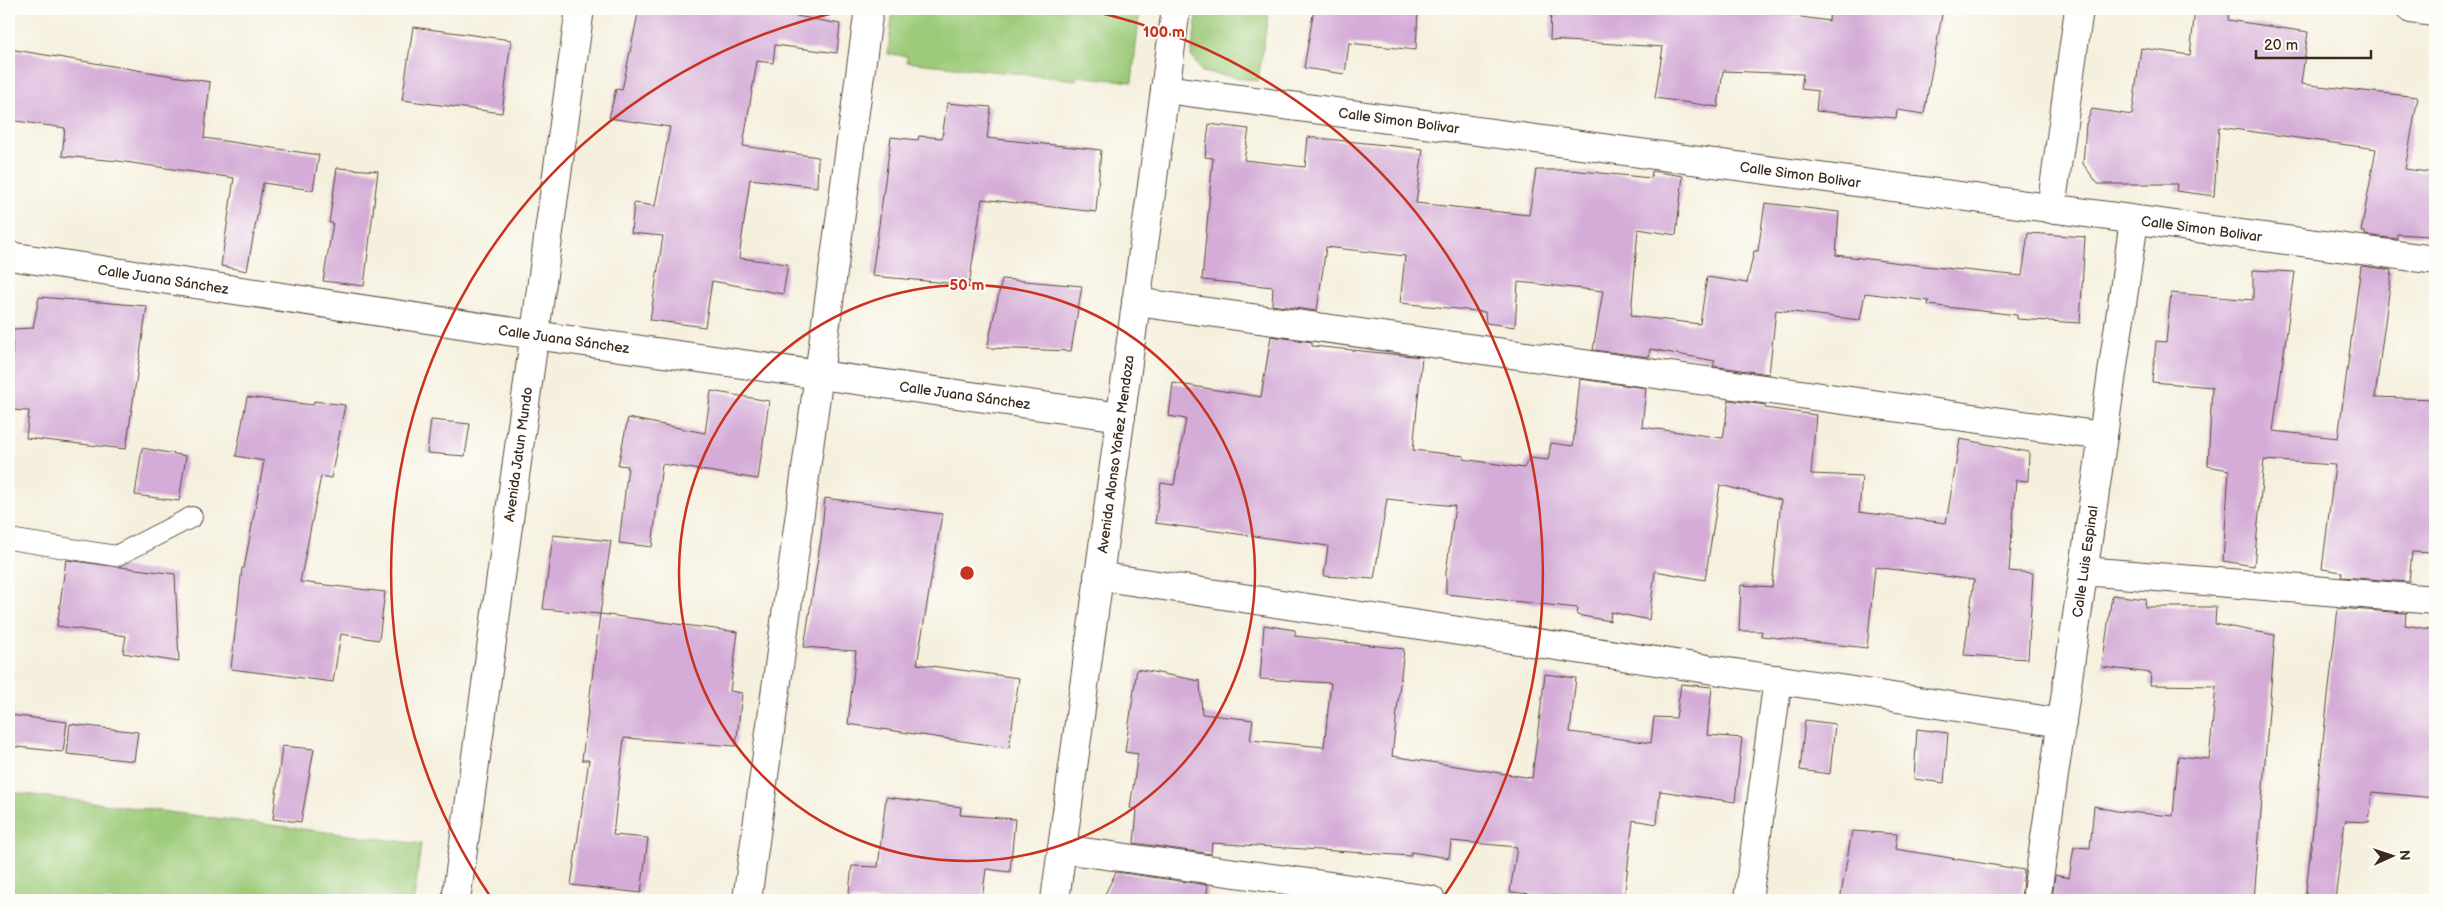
<svg xmlns="http://www.w3.org/2000/svg" width="2444" height="909" font-family="'Balsamiq Sans',sans-serif">
<style>
.green{fill:#9dcb79;stroke:#6c7a4c}
.building{fill:#d4acd7}
.lines{fill:none;stroke-linecap:round;stroke-linejoin:round}
.service-casing{stroke:#57483b;stroke-width:22}
.minor-casing{stroke:#57483b;stroke-width:30}
.secondary-casing{stroke:#57483b;stroke-width:30}
.service{stroke:#fff;stroke-width:20}
.minor{stroke:#fff;stroke-width:28}
.secondary{stroke:#fff;stroke-width:28}
.ring{fill:none;stroke:#c8321e;stroke-width:2.5}
.labels{text-anchor:middle;stroke-width:4;stroke-linejoin:round;paint-order:stroke}
.street-label{font-size:14px;fill:#3b2a1e;stroke:#fdfcf7}
.centre{fill:#c8321e;stroke:#fdfcf7;stroke-width:2.5}
.ring-label{font-size:15px;text-anchor:middle;font-weight:bold;fill:#c8321e;stroke:#fdfcf7;stroke-width:4;stroke-linejoin:round;paint-order:stroke}
</style>
<rect width="100%" height="100%" fill="#fdfcf7"/>
<filter id="ink" filterUnits="userSpaceOnUse"><feTurbulence type="fractalNoise" baseFrequency=".02" numOctaves="2"/><feDisplacementMap in="SourceGraphic" scale="10" xChannelSelector="R" yChannelSelector="G"/><feConvolveMatrix kernelMatrix="1 2 1 2 8 2 1 2 1" color-interpolation-filters="sRGB"/></filter>
<filter id="wash" filterUnits="userSpaceOnUse"><feTurbulence type="fractalNoise" baseFrequency=".0096" numOctaves="4" result="noise"/><feDisplacementMap in="SourceGraphic" scale="20" xChannelSelector="R" yChannelSelector="G"/><feGaussianBlur stdDeviation="1.12" result="paint"/><feColorMatrix in="noise" values="0 0 0 0 0 0 0 0 0 0 0 0 0 0 0 0 0 1.4 0 .05"/><feComposite in="paint" operator="in"/></filter>
<g filter="url(#wash)">
<rect width="100%" height="100%" fill="#f5f0de"/>
<g class="green">
<path d="M893,9H1140L1132,82L1077,76L1076,80L907,62V56L888,54Z"/>
<path d="M1198,9H1269L1258,81L1202,72L1191,56Z"/>
<path d="M9,792L421,844L414,900H9Z"/>
</g>
<g id="blocks">
<g class="building">
<path d="M639,9H758L840,24L837,53L775,45L773,63L757,61L743,146L818,157L817,187L750,179L739,258L788,264L783,294L712,281L705,327L650,320L663,236L631,233L634,203L655,206L670,127L609,118L616,89L622,90Z"/>
<path d="M1314,9H1418L1416,50L1349,43L1345,74L1304,68Z"/>
<path d="M1551,9H1745L1829,21L1830,9H1943L1924,114L1897,110L1896,118L1816,111L1818,91L1801,89L1803,74L1723,71L1718,107L1655,98L1663,47L1550,40Z"/>
<path d="M2195,9H2229L2228,20L2308,32L2301,84L2418,97L2405,169L2435,173V204H2432L2429,236L2397,234V239L2365,235V232H2361L2376,149L2219,127L2214,196L2176,191L2177,184H2098L2083,164L2086,124L2092,109L2132,115L2141,48L2190,55Z"/>
<path d="M413,27L511,40L502,113L402,100Z"/>
<path d="M9,49L210,82L204,138L319,155L313,190L263,183L247,271L221,266L234,178L118,161L62,156L65,128L9,120Z"/>
<path d="M947,103L991,107L987,138L1101,150L1096,212L982,199L969,285L872,276L891,137L918,140L919,136L942,138Z"/>
<path d="M1209,124L1249,129L1244,160L1305,167L1308,137L1423,149L1416,203L1529,215L1536,170H1570L1651,178L1652,171L1683,176L1676,235L1638,229L1631,316L1700,324L1707,277L1747,283L1754,251H1758L1765,203L1839,212L1836,255L1925,266L2022,276L2028,233L2085,237L2080,323L2017,319V315L1928,305L1929,301L1865,293L1860,320L1776,310L1769,374L1713,366L1715,361L1650,349L1649,357L1593,350L1603,291L1518,282L1515,327L1486,323L1485,312L1400,303L1405,256L1326,247L1317,311L1272,305L1273,287L1202,280L1213,158L1205,157Z"/>
<path d="M337,168L378,171L364,286L323,281L333,223H329Z"/>
<path d="M2361,266L2392,270L2375,397L2435,399V553L2412,552L2409,582L2341,577L2342,572L2322,569L2335,465L2264,460L2254,566L2223,561L2229,470L2208,466L2212,387L2152,382L2156,341L2166,342L2171,293L2253,300V270L2295,272L2273,431L2338,438Z"/>
<path d="M1002,279L1082,286L1071,351L987,348Z"/>
<path d="M39,297L147,306L126,449L26,438L29,411L9,410V363H12L13,329L33,328Z"/>
<path d="M1271,336L1312,342V346L1422,357L1413,450L1464,456L1463,459L1524,468L1529,458L1548,460L1551,443L1573,446L1580,379L1646,388L1642,427L1723,438L1729,400L1765,405V408L1816,415L1811,474L1862,476L1859,512L1946,523L1960,439L2029,452L2028,481L2016,480L2009,571L2033,573L2028,659L1964,655L1974,580L1875,567L1867,648L1761,636L1762,631H1739L1741,585L1772,587L1781,500L1720,485L1705,580L1655,571L1649,620L1611,612L1610,621L1577,615L1578,608L1446,594V573L1455,506L1387,499L1374,579L1324,576L1328,546L1155,523L1161,483L1174,485L1186,419L1169,416L1173,383L1261,397Z"/>
<path d="M711,391L769,401L758,479L662,464L652,547L619,543L628,466L618,465L628,418L705,433Z"/>
<path d="M247,397L313,405L314,401L345,405L331,478L321,476L300,582L385,592L379,640L341,634L333,682L231,669L242,568H244L264,461L236,456Z"/>
<path d="M431,420L470,424L465,456L427,453Z"/>
<path d="M142,448L186,456L179,501L135,495Z"/>
<path d="M825,498L942,514L917,664L1019,678L1009,748L848,724L856,651L804,647L821,539Z"/>
<path d="M553,535L611,541L600,614L543,609Z"/>
<path d="M66,560L175,574L179,662L123,653L126,636L57,626Z"/>
<path d="M2112,595L2146,599L2145,607H2216L2215,624L2275,635L2254,900H2052L2055,875L2069,878L2074,847L2090,848L2094,806L2116,811L2173,816L2178,756L2209,759L2216,686L2150,685L2151,673L2102,667Z"/>
<path d="M2338,608L2406,613L2405,625L2435,630V798L2372,792L2369,822L2345,821L2335,900H2305Z"/>
<path d="M600,614L738,632L730,691L742,693L736,746L624,738L613,835L648,838L641,893L571,885L589,760H582Z"/>
<path d="M1264,625L1295,630V636L1404,649L1392,756L1532,778L1545,674L1576,678L1570,732L1651,743L1654,717L1676,718L1681,684L1712,687L1707,735L1742,738L1735,802L1660,791L1657,824L1633,820L1624,900H1576L1577,898L1510,892L1517,847L1451,841L1449,858L1411,852V856L1212,843L1211,854L1134,843L1137,810L1130,808L1138,754L1125,752L1137,669L1200,681L1202,714L1253,720L1250,740L1324,747L1331,683L1260,679Z"/>
<path d="M9,715L67,722L63,752L9,746Z"/>
<path d="M1805,720L1835,724L1830,774L1800,770Z"/>
<path d="M70,724L138,732L134,761L67,754Z"/>
<path d="M1917,729L1948,733L1944,783L1914,779Z"/>
<path d="M282,746L314,749L301,822L273,819Z"/>
<path d="M886,797L961,807L960,815L1015,819L1010,872L986,869L982,900H848L852,866L878,867Z"/>
<path d="M1852,831L1897,834L1895,849L2024,870L2021,900H1840Z"/>
<path d="M1116,872L1208,885L1206,900H1102Z"/>
</g>
</g>
</g>
<g filter="url(#ink)">
<use href="#blocks" fill-opacity="0" stroke="#57483b" stroke-width="1"/>
<g class="lines">
<g class="service-casing">
<path id="service" d="M9,539L116,556L192,517"/>
</g>
<g class="minor-casing">
<g id="minor">
<path d="M2411,9L2435,12"/>
<path id="s1" d="M1165,89L2435,260"/>
<path d="M2051,209L2079,9"/>
<path id="s2" d="M9,256L534,335L1121,417"/>
<path d="M1136,302L2103,436"/>
<path d="M2084,571L2435,600"/>
<path d="M1098,576L2062,723"/>
<path d="M1062,849L1431,900"/>
<path id="s3" d="M456,900L580,9"/>
<path d="M747,900L869,9"/>
<path d="M1748,900L1778,679"/>
<path id="s4" d="M2036,900L2134,221"/>
</g>
</g>
<g class="secondary-casing">
<g id="secondary">
<path id="s5" d="M1055,900L1176,9"/>
</g>
</g>
<use href="#service" class="service"/>
<use href="#minor" class="minor"/>
<use href="#secondary" class="secondary"/>
</g>
</g>
<g class="ring">
<circle cx="967" cy="573" r="288"/>
<path d="M492 899A576 576 0 0 1 847 10M1087 10A576 576 0 0 1 1442 899"/>
</g>
<g class="labels">
<g class="street-label">
<text dy="5" stroke="none"><textPath href="#s1" startOffset="236">Calle Simon Bolivar</textPath></text>
<text dy="5" stroke="none"><textPath href="#s1" startOffset="641">Calle Simon Bolivar</textPath></text>
<text dy="5" stroke="none"><textPath href="#s1" startOffset="1046">Calle Simon Bolivar</textPath></text>
<text dy="5" stroke="none"><textPath href="#s2" startOffset="156">Calle Juana Sánchez</textPath></text>
<text dy="5" stroke="none"><textPath href="#s2" startOffset="561">Calle Juana Sánchez</textPath></text>
<text dy="5" stroke="none"><textPath href="#s2" startOffset="966">Calle Juana Sánchez</textPath></text>
<text dy="5" stroke="none"><textPath href="#s3" startOffset="450">Avenida Jatun Mundo</textPath></text>
<text dy="5" stroke="none"><textPath href="#s5" startOffset="450">Avenida Alonso Yañez Mendoza</textPath></text>
<text dy="5" stroke="none"><textPath href="#s4" startOffset="342">Calle Luis Espinal</textPath></text>
</g>
</g>
<circle cx="967" cy="573" r="8" class="centre"/>
<g class="ring-label">
<text x="1164" y="37">100 m</text>
<text x="967" y="290">50 m</text>
</g>
<rect width="2444" height="909" fill="none" stroke="#fdfcf7" stroke-width="30"/>
<g transform="translate(2392 856) rotate(87)" stroke="#fdfcf7" stroke-width="4" paint-order="stroke">
<path d="M0-4L9 19L0 12L-9 19Z" fill="#3b2a1e"/>
<text y="-8" font-size="14" font-weight="bold" text-anchor="middle" fill="#3b2a1e">N</text>
</g>
<path d="M2256 50v8h115v-8" fill="none" stroke="#3b2a1e" stroke-width="2.5"/>
<text x="2264" y="50" font-size="15" fill="#3b2a1e" stroke="#fdfcf7" stroke-width="4" paint-order="stroke">20 m</text>
</svg>
